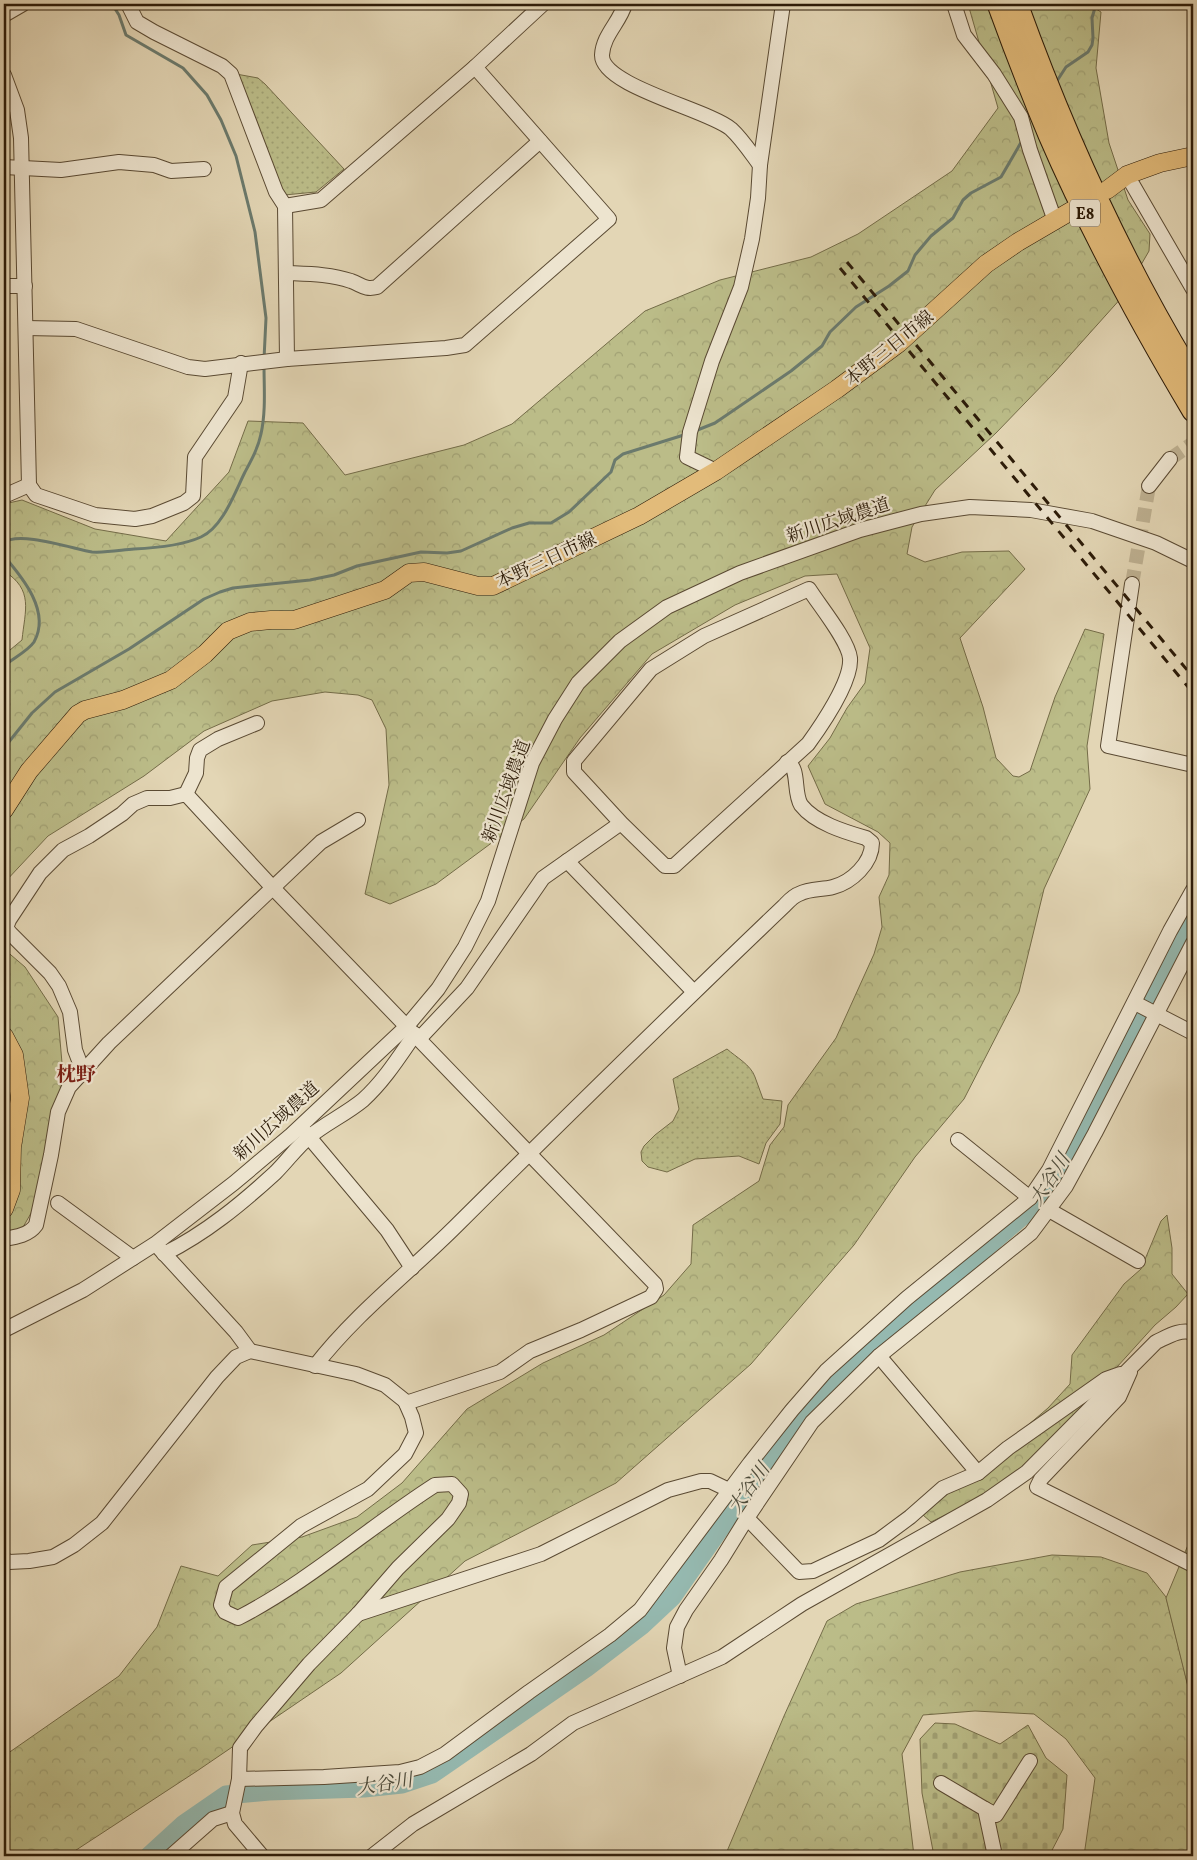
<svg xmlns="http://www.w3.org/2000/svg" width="1197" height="1860" font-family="Vollkorn,'Noto Serif JP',serif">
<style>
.grass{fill:url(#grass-dots);stroke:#746c48}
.forest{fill:url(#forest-crowns);stroke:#746c48}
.cemetery{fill:url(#cemetery-stones);stroke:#746c48}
.park{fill:#bbbc88;stroke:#746c48}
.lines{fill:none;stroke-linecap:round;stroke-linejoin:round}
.stream{stroke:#6b7a6d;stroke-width:3}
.river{stroke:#95b9b0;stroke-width:19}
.minor-tunnel{stroke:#beb192;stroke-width:14;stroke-dasharray:14 7;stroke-linecap:butt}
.minor-casing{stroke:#5a4a33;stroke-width:16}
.major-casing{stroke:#2c1b08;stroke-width:19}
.highway-casing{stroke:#2c1b08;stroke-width:23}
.minor{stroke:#ede4cf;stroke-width:14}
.major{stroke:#e2bb7a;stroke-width:18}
.highway{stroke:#e2bb7a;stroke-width:21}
.rail{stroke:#2c1b08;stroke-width:3;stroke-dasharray:9 9;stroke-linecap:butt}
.labels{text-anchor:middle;stroke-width:4.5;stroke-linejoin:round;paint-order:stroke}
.shield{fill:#ede4cf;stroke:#665744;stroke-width:1}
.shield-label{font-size:16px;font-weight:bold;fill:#2c1b08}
.street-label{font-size:18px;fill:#2c1b08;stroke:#ede4cf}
.water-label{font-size:19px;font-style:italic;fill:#4c4a3a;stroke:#ede4cf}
.quarter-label{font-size:20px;font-weight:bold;fill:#7a1f14;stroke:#ede4cf}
</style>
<defs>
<pattern id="grass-dots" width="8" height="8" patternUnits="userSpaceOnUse" patternTransform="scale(1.25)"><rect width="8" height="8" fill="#bbbc88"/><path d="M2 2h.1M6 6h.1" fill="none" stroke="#a1a174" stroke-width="1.8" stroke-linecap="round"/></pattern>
<pattern id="forest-crowns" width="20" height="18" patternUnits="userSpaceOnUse" patternTransform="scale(1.25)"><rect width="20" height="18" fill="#bbbc88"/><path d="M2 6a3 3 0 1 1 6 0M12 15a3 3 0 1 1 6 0" fill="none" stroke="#a1a174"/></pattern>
<pattern id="cemetery-stones" width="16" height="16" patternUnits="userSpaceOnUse" patternTransform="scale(1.25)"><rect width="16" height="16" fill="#bbbc88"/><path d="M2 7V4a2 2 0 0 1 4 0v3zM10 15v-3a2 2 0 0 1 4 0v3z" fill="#a1a174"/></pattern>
</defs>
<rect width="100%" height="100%" fill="#e3d6b5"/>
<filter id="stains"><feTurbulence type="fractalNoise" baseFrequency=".004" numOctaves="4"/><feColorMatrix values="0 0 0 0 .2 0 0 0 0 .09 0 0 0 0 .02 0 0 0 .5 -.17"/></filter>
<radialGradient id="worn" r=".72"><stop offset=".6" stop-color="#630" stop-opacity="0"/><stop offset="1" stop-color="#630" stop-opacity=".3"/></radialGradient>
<g class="grass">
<path d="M236,74L258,78L265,84L344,169L316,192L284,195Z"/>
<path d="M727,1049C736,1057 751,1065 755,1077C758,1084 760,1092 763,1099L782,1101L780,1124L766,1143L759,1164L739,1156L695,1159L667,1172L648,1167L642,1161L641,1152L644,1146L655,1135L673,1121L679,1109L673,1079Z"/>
</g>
<g class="forest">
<path d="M968,4H1088L1101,12L1096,68L1109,143L1128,200L1150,234L1149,251L1123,296L1054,373L996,433L935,490L912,527L907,554L925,562L962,552L1009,551L1025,569L960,638L983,707L996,758L1013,776L1019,777L1030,771L1055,697L1085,629L1104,634L1087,746L1090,789L1044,889L1019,992L964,1099L915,1157L854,1245L751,1364L616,1483L465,1561L341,1673L197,1771L67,1856H4V1756L119,1676L157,1627L181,1566L218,1576L252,1545L302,1537L357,1517L402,1483L467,1409L543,1363L604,1335L664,1295L691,1264L693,1225L759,1181L770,1145L784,1127L788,1105L836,1038L874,954L882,927L879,897L889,875L890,843L878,832L825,804L808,766L830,738L847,708L865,683L870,648L837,574L805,576L735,605L652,654L580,738L524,819L436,884L390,904L365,894L389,785L386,729L372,700L358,695L325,692L272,701L204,731L144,776L48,836L4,883V655L22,640C25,610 34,590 4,571V504L22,500L95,529L166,541L229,472L248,421L303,423L345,475L464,445L512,424L645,311L720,280L811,257L858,234L952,171L998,108Z"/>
<path d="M4,949L25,967L58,1017L62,1063L60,1113L43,1192L22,1229L4,1252Z"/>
<path d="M1167,1215L1172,1248V1274L1188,1294L1176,1307L1155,1325L1117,1367L1088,1402L1024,1465L992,1492L931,1522L923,1515L1048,1408L1070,1384L1072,1355L1124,1284L1141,1269L1161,1221Z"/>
<path d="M1052,1555L1101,1557L1147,1573L1166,1597L1191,1698L1193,1699V1856H1084L1095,1778L1066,1739L1034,1714L975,1711L923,1715L902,1754L914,1856H725L784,1716L827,1621L856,1604L960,1572Z"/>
</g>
<path class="cemetery" d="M935,1723L955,1724L1000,1744L1028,1725L1046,1758L1067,1775L1063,1829L1049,1856H934L922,1793L920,1739Z"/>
<path class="park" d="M1193,1533V1699H1191L1166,1598Z"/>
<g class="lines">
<g class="stream">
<path d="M112,4L119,15L126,35L183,68L207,95L221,120L236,156L255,232L266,318L264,359"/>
<path d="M1055,84L1066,67L1088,52L1092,45L1093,38L1092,18L1096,4"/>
<path d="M695,431L715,423L791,371L822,346L830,332L856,307L889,286L908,271L915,255L931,236L953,218L963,200L971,193L1001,177L1023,139"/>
<path d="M4,543C17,530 74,549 92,552C106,553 121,550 134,549C156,548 181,546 201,537C223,527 235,492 245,472C252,459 258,448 261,434C266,411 264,388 264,365"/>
<path d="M4,556C23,578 51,612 34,642C28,651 12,659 4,666"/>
<path d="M4,748L32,713L55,692L129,649L204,599L220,592L233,588L310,580L334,575L357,566L421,552L447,553L461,551L512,528L529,523H551L569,512L611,472L615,460L623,454L687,434"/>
</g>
<path class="river" d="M149,1856L184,1824L226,1795L269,1791L364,1788L402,1784L432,1774L586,1668L641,1626L672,1597L789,1430L833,1379L1034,1206L1060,1165L1193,913"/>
<g class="minor-tunnel">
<path d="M1170,459L1193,443"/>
<path d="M1132,584L1149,486"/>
</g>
<g class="minor-casing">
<g id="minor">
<path d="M128,4L137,22L154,32L222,66L231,74L276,192L285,206L287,359"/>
<path d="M625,4C620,22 603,35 602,55C601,86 709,110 731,129C742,139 751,153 760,165"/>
<path d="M954,4L964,35L994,74L1021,117L1030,150L1055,221"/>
<path d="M4,15L23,4"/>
<path d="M4,75L17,110L21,138L29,485L36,495L95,515L135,519L152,516L184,503L193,496L195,457L235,398L241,363"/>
<path d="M4,167L61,170L119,162L154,165L171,171L204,169"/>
<path d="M1127,175L1193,289"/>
<path d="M285,206L321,200L475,67L543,4"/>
<path d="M286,273C308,274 330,274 351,281C362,285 365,290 377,287L540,141"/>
<path d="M4,286H25"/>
<path d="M26,328L76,329L188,367L205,369L287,359L446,348L465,345L609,219L475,67"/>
<path d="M716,471L687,457L690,432L712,361L741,287L752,239L758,198L760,165L783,4"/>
<path d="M1149,486L1170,459"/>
<path d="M4,496L29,485"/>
<path d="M1132,584L1108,746L1193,765"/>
<path d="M186,794L196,773L197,758L200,750L218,739L257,723"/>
<path d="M567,861L694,992"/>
<path d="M1135,1003L1193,1033"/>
<path d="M419,1039L467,988L543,878L621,823L574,772V761L651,669L704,636L809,589C819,605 848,640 850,658C852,681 821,726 808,744L674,866H665L621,823"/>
<path d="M83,1071L75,1050L70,1012L59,986L50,973L11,934L6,928L9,920L40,873L63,850L89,836L122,814L133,804L147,798H170L186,794L273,888L655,1284L656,1289L651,1297L581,1330L530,1351L500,1372L406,1403"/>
<path d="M304,1131L387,1230L412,1268"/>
<path d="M958,1140L1030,1198"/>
<path d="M58,1203L133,1258"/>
<path d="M1049,1210L1138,1261"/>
<path d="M4,1239C16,1237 29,1235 36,1225L51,1155L58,1112L69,1087L109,1043L321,842L358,820"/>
<path d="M160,1249L236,1332L250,1351"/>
<path d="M164,1254C206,1233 241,1204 275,1173C287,1161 297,1147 309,1137C326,1123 346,1114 363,1100C384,1081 399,1057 415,1034"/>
<path d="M4,1330L83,1290L155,1244L234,1183L291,1135L407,1026L438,989L465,947L488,901L532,763L555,719L578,683L620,641L667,607L740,573L860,530L921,514L970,507L1031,510L1092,521L1156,543L1193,561"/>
<path d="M879,1356L978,1473"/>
<path d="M315,1366C356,1313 410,1272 457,1225C565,1118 674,1011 784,906C788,902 793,896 799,894C810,888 822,890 833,887C852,882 872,863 872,843L866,838C845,832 815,823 801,805C793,792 800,768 787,762"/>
<path d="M1130,1372L1119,1397L1041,1479L1037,1487L1193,1565"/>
<path d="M747,1518L799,1572L813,1571L879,1540L910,1517L943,1488L978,1473L1008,1448L1106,1379L1120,1374"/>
<path d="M4,1559L9,1562L29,1561L53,1557L74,1545L102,1523L217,1377L236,1357L250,1351L356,1374L385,1385L405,1401L412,1417L416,1433L405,1454L368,1489L301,1526L226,1587L221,1605L225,1612L238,1618C308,1582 368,1528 435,1485L452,1484L461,1494L459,1503L448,1519L398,1568L358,1614L309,1664L256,1726L240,1748L239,1779L232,1813L235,1824L262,1856"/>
<path d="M358,1614L541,1554L668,1490L701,1481H710L731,1491"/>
<path d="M680,1676L674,1648L677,1627L686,1610L721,1560L747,1518L812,1422L879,1356L1031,1233L1066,1186L1095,1133L1193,943"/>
<path d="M239,1779L324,1777L400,1772L420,1767L445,1754L529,1692L610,1635L640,1610L750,1463L792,1410L826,1371L907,1298L1030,1198L1049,1170L1170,931L1193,890"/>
<path d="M941,1783L985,1809L995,1856"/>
<path d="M985,1809L996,1815L1030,1761"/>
<path d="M171,1856L213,1819L232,1813"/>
<path d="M372,1856L413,1824L531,1754L573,1723L722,1657L802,1604L987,1500L1027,1472L1156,1342C1167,1337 1181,1328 1193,1333"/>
</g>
</g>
<g class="major-casing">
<g id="major">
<path d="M1107,190L1127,175L1160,163L1193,156"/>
<path d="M4,810L29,771L78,714L85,710L123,700L171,680L205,654L228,631L250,622L271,620H294L385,590L409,573L424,572L478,586H493L639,516L716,471L837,389L899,343L986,264L1018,242L1071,211"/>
<path d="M4,1036L14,1055L20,1098L12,1147L11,1190L4,1209"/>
</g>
</g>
<g class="highway-casing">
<g id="highway">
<path d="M998,4C1014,48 1031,92 1049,135C1090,230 1140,322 1193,411"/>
<path d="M1017,4C1064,134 1121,260 1193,378"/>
</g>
</g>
<use href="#minor" class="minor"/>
<use href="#major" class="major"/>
<use href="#highway" class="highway"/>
<g class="rail">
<path d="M847,262L1193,677"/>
<path d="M840,268L1193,693"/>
</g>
</g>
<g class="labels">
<rect class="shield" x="1070" y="199.5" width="30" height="27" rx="4"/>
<g class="shield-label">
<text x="1085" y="219">E8</text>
</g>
<g class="street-label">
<text transform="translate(889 348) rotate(-39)" y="6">本野三日市線</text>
<text transform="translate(838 520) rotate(-18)" y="6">新川広域農道</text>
<text transform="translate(546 560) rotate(-25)" y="6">本野三日市線</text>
<text transform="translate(506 791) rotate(-70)" y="6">新川広域農道</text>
<text transform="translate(276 1121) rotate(-42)" y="6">新川広域農道</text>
</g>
<g class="water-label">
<text transform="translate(1049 1179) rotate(-57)" y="7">大谷川</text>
<text transform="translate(748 1488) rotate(-55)" y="7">大谷川</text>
<text transform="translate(384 1783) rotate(-9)" y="7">大谷川</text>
</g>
<g class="quarter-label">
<text x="76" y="1081">枕野</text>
</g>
</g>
<rect width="1197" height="1860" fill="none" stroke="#e3d6b5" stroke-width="20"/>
<rect x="5" y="5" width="1187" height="1850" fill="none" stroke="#2c1b08" stroke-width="2.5"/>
<rect x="10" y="10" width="1177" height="1840" fill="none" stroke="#2c1b08"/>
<rect width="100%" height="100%" filter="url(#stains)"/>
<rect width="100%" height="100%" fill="url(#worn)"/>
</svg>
